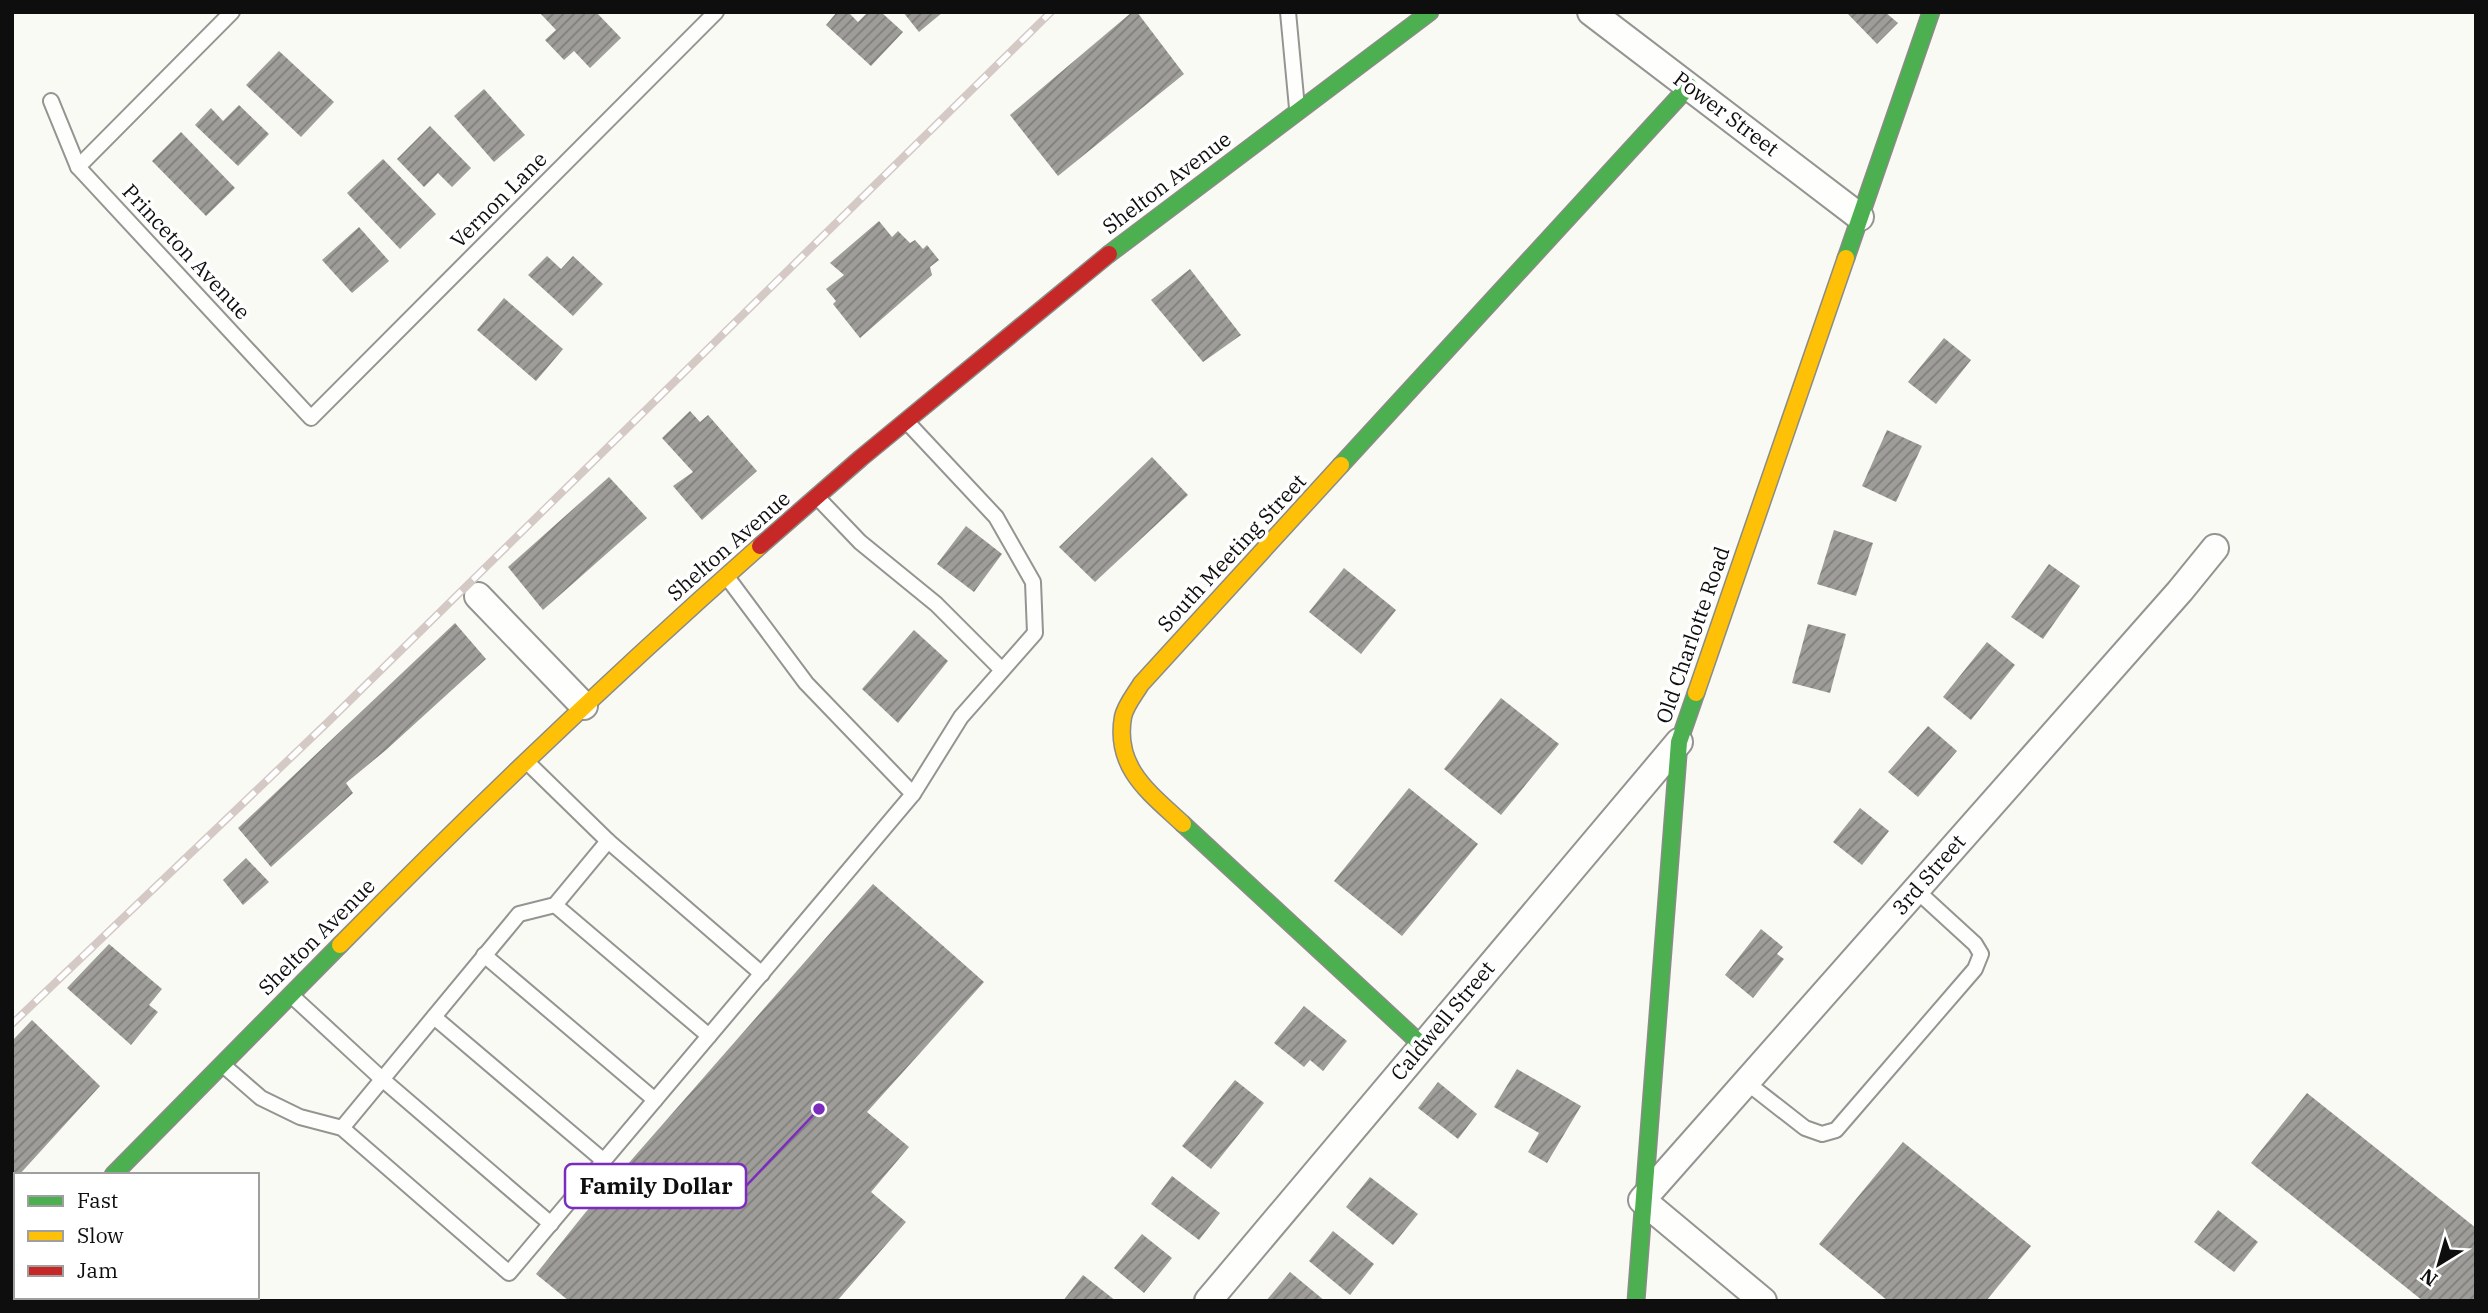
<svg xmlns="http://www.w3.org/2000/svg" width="2488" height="1313" font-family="'IBM Plex Serif',serif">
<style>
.building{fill:url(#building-hatch)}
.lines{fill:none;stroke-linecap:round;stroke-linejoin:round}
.lane-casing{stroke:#949492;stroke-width:18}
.street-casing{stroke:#949492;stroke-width:30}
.fast-casing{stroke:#8b8b88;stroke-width:19}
.slow-casing{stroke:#8b8b88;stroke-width:19}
.jam-casing{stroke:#8b8b88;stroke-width:19}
.lane{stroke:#fefefd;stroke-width:14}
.street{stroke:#fefefd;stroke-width:26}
.fast{stroke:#4caf50;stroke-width:16}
.slow{stroke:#ffc107;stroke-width:16}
.jam{stroke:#c62828;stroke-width:16}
.rail-casing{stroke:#d5c9c6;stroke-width:8}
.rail{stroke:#fff;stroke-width:5;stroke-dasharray:16;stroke-linecap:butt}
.labels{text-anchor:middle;stroke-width:7;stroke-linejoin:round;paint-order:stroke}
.street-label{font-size:21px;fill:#0e0e0e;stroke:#fff}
.leader{fill:none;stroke:#7b2cbf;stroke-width:2.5}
.callout-dot{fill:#7b2cbf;stroke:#fff;stroke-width:2.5}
.callout{fill:#fff;stroke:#7b2cbf;stroke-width:2.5}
.callout-label{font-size:23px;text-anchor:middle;font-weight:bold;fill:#0e0e0e}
</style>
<defs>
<pattern id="building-hatch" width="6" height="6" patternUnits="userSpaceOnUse" patternTransform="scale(1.75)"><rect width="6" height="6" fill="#9e9d99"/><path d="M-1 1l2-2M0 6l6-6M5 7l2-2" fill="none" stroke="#7f7e7b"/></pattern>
</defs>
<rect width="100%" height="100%" fill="#fafaf4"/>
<g class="building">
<path d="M539,12H596L621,38L590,68L574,51L564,60L545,40L556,30Z"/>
<path d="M837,12H848L858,22L868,12H881L903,32L871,66L826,25Z"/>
<path d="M903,12H943L919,32Z"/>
<path d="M1132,12H1137L1184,74L1058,176L1010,115Z"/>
<path d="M1846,12H1885L1898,23L1877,44Z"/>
<path d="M279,51L334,102L301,137L246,85Z"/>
<path d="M484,89L525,135L494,162L454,116Z"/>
<path d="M239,105L269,134L238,166L195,125L211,108L223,121Z"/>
<path d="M430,126L471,168L452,187L438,173L424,187L397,159Z"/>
<path d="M181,132L235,188L206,216L152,161Z"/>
<path d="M383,159L436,214L400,249L347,193Z"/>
<path d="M879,221L892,237L898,231L910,243L915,240L923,249L927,245L939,260L930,267L932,275L860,338L833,304L836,301L826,289L844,275L830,263Z"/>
<path d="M359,227L389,261L352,293L322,260Z"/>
<path d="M547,256L561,269L573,256L603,284L573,316L528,275Z"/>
<path d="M1190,269L1241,335L1203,362L1151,300Z"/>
<path d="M504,298L563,349L536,381L477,330Z"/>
<path d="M1944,338L1971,360L1936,404L1908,382Z"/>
<path d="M690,411L700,422L708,415L757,471L702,520L673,486L693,472L662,438Z"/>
<path d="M1887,430L1922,446L1896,502L1862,486Z"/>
<path d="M1152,457L1188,495L1095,582L1059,547Z"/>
<path d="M609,477L647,518L543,610L508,567Z"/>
<path d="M966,526L1002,554L974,592L937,564Z"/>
<path d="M1834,530L1873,543L1856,596L1817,584Z"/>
<path d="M2049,564L2080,586L2043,639L2011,617Z"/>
<path d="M1344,568L1396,610L1361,654L1309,612Z"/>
<path d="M455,623L486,659L386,750L346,783L353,793L271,867L238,828Z"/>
<path d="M1808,624L1846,634L1830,693L1792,683Z"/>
<path d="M914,630L948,661L898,723L862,689Z"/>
<path d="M1987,642L2015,665L1971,720L1943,697Z"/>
<path d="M1501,698L1559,744L1501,815L1444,769Z"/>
<path d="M1928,726L1957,751L1918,797L1888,772Z"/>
<path d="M1409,788L1478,844L1402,936L1334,881Z"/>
<path d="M1860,808L1889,831L1862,865L1833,842Z"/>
<path d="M246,858L269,882L243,905L223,880Z"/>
<path d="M873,884L984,982L867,1112L909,1147L871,1192L906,1222L837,1301H569L536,1274L585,1213Z"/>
<path d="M1761,929L1783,947L1777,954L1784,959L1753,998L1725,975Z"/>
<path d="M109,944L162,989L149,1005L158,1012L131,1045L67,988Z"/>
<path d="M1304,1006L1347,1041L1323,1071L1310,1060L1304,1067L1274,1043Z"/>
<path d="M32,1020L100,1086L19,1175H16L12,1182V1041Z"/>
<path d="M1517,1069L1581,1106L1547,1163L1528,1152L1539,1133L1494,1107Z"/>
<path d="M1235,1080L1264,1103L1211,1169L1182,1146Z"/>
<path d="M1438,1082L1477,1114L1458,1139L1418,1108Z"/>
<path d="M2307,1093L2476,1228V1301H2423L2251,1163Z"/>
<path d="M1903,1142L2031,1246L1986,1301H1888L1819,1244Z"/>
<path d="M1172,1176L1220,1213L1199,1240L1151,1204Z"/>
<path d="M1370,1177L1418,1214L1393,1245L1346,1207Z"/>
<path d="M2218,1210L2258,1242L2234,1272L2194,1242Z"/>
<path d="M1333,1231L1374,1264L1350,1295L1309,1261Z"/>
<path d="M1142,1234L1172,1258L1144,1293L1114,1268Z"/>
<path d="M1290,1272L1325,1301H1266Z"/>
<path d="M1083,1275L1116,1301H1063Z"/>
<path d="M172,1297H239L235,1301H169Z"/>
</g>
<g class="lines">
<g class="lane-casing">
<g id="lane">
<path d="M1288,12L1297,108"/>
<path d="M51,101L78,167L311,418L716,12"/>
<path d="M78,167L232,12"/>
<path d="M908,423L996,517L1033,582L1035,633L961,717L913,794"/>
<path d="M817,497L860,542L936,604L1002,670"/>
<path d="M527,762L608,841L762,974"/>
<path d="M555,905L709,1036"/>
<path d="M484,955L655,1100"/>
<path d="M292,996L382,1079L551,1224"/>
<path d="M434,1017L604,1161"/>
<path d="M223,1065L261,1098L300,1117L342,1128L509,1273L913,794L806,683L727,577"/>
<path d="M1746,1082L1805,1128L1822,1134L1836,1130L1975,969L1981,954L1975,944L1916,890"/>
<path d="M342,1128L519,914L555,905L608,841"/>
</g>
</g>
<g class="street-casing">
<g id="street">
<path d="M1591,12L1860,217"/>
<path d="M478,596L584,706"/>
<path d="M12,1252L16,1255"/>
<path d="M63,1297L68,1301"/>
<path d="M1208,1301L1679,742"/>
<path d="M1763,1301L1642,1200L2180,591L2215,548"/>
</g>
</g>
<g class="fast-casing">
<g id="fast">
<path d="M1109,254L1430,12"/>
<path d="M1846,258L1931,12"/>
<path d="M1341,465L1689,86"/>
<path d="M1183,824L1423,1046"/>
<path d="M113,1175L340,945"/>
<path d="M12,1279L16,1275"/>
<path d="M1636,1301L1679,742L1696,693"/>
</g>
</g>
<g class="slow-casing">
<g id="slow">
<path d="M1696,693L1846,258"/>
<path d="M1183,824C1150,793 1114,768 1123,717C1125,706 1135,694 1141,684L1341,465"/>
<path d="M340,945C476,807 615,674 760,546"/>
</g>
</g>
<g class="jam-casing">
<path id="jam" d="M760,546L861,458L1109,254"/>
</g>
<use href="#lane" class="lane"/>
<use href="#street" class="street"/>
<use href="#fast" class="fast"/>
<use href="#slow" class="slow"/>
<use href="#jam" class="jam"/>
<g class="rail-casing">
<path id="rail" d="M12,1024L327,723L1051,12"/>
</g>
<use href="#rail" class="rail"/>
</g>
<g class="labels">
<g class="street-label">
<text transform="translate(1726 114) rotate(37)" y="7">Power Street</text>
<text transform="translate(1167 183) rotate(-37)" y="7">Shelton Avenue</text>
<text transform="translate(499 200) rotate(-45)" y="7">Vernon Lane</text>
<text transform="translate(186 252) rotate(47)" y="7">Princeton Avenue</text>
<text transform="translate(729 546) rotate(-41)" y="7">Shelton Avenue</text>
<text transform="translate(1232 553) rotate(-47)" y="7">South Meeting Street</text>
<text transform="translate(1693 635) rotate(-71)" y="7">Old Charlotte Road</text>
<text transform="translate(1929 875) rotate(-49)" y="7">3rd Street</text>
<text transform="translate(317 937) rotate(-45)" y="7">Shelton Avenue</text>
<text transform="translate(1443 1021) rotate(-50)" y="7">Caldwell Street</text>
</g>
</g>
<path class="leader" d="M819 1109L746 1186"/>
<circle class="callout-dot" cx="819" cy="1109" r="7"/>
<rect class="callout" x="565" y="1164" width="181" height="44" rx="7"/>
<g class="callout-label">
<text x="656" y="1194">Family Dollar</text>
</g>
<rect width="2488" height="1313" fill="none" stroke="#0e0e0e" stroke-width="28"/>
<rect x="14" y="1173" width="245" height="126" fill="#ffffff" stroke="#9f9f9f" stroke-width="2"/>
<rect x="28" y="1196" width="35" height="10" fill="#4caf50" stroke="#9f9f9f" stroke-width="2"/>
<text x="77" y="1208" font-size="21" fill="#0e0e0e">Fast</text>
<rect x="28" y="1231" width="35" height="10" fill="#ffc107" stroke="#9f9f9f" stroke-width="2"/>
<text x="77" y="1243" font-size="21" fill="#0e0e0e">Slow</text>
<rect x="28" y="1266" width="35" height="10" fill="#c62828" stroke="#9f9f9f" stroke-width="2"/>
<text x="77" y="1278" font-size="21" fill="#0e0e0e">Jam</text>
<g transform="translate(2439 1264) rotate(217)" stroke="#ffffff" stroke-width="5" paint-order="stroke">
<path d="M0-5L12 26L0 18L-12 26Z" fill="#0e0e0e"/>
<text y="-10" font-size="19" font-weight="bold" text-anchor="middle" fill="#0e0e0e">N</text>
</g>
</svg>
